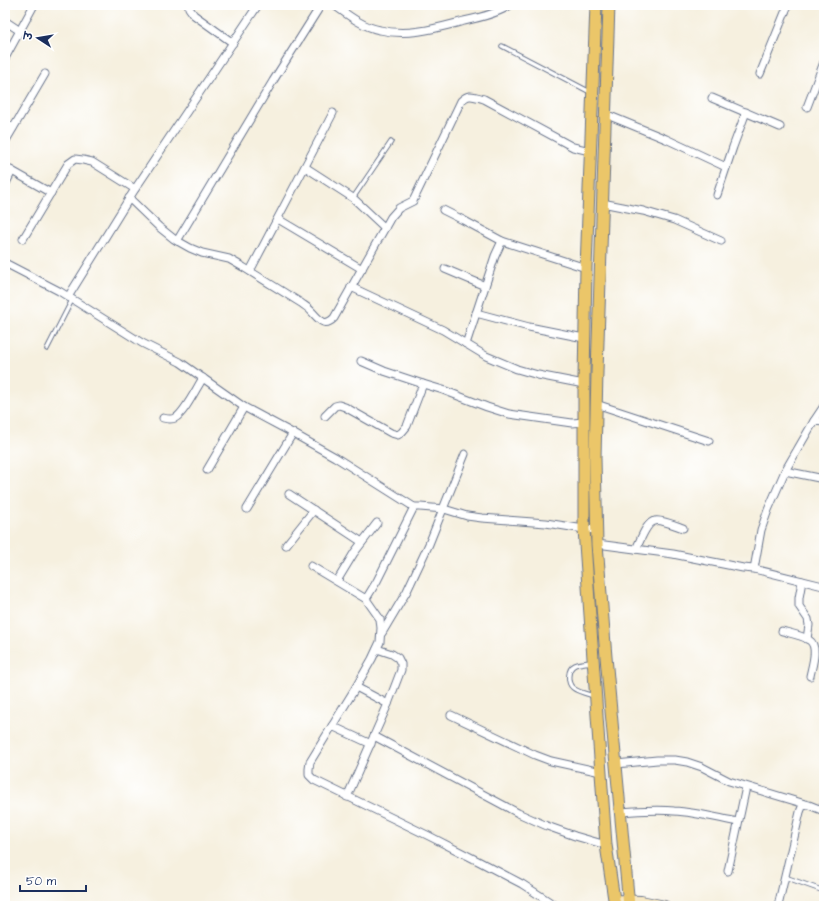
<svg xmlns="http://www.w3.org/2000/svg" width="829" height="911" font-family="'Architects Daughter','Playpen Sans Deva',sans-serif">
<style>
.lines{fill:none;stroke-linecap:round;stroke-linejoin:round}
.lane-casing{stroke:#68738b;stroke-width:5.5}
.street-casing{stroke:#68738b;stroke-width:9}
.secondary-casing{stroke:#68738b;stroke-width:12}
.primary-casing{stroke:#68738b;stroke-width:13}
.lane{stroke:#fff;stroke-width:3.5}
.street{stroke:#fff;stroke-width:7}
.secondary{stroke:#f7e8c3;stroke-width:10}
.primary{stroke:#ebc669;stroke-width:11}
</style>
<rect width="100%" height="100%" fill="#fff"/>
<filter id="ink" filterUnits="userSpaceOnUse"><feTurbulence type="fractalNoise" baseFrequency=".025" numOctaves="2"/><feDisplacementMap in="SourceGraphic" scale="8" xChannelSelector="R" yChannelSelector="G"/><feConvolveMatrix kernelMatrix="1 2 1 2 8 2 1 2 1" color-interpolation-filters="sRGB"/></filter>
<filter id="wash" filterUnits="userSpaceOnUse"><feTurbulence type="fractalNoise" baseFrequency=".012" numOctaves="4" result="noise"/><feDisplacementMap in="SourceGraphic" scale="16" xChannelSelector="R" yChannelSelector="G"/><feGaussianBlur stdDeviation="0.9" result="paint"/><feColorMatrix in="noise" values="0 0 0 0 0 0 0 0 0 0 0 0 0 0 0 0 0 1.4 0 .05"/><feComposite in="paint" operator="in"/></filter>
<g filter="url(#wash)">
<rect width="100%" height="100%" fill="#f6f0df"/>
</g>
<g filter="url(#ink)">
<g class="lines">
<g class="lane-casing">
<g id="lane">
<path d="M502,46L592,93"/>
<path d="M353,198L391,142"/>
<path d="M47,349L72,300"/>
<path d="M591,662C586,663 580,663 575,665C567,669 567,683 573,688C578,692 587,694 594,696"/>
<path d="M785,877L824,891"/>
</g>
</g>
<g class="street-casing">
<g id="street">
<path d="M189,5V8L194,15L233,43"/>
<path d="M334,5C348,15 363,27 380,30C408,37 437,28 464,21C478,18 499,13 510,5"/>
<path d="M5,21L20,31"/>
<path d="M5,58L34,5"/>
<path d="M760,74L788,5"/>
<path d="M712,98L780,127"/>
<path d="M807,107L824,62"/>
<path d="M605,114L666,139L726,167"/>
<path d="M5,123L13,128"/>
<path d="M5,142L45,74"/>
<path d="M5,167L51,193"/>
<path d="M305,167L353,198L385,228"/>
<path d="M5,185L12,171"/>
<path d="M717,195L733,147L746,112"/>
<path d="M129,198L159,227L174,239L190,248L202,253L229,259L243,267L301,303C305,306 309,308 312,312C319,319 324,328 334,318L391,217L399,208L413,201L415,197L461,101C469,93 473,96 484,99L573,147L590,151"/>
<path d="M602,203L643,211L674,220L721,241"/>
<path d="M443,210L463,220L502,241L586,268"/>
<path d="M278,219L362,269"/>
<path d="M23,239L68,164L75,159L83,160L92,162L135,189"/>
<path d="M177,241L273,81L321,5"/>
<path d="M5,263L59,291L142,343L180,362L244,407L287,430L335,457L414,507H420L444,509L467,516L482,518L546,523L584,529L597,530"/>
<path d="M445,269L485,286"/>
<path d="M250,271L333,113"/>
<path d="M351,287L443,330L486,356L517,369L538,375L584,384"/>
<path d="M68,297L135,189L258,5"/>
<path d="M476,313L529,327L584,338"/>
<path d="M466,344L495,256L502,241"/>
<path d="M361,361L384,371L423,384L443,390L487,407L509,414L572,423L584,422"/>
<path d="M596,404L709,441"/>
<path d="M325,416L335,406L339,405L345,407L391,433L398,435L402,432L407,426L423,384"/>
<path d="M163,418C167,419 171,420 175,418C184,414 197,387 203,378"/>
<path d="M814,421L824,406"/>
<path d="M207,470L244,407"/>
<path d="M785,471L814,421L824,422"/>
<path d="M289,494L362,542"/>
<path d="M414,507L377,581L366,599L380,619L381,628L380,642L372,659L356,687L310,762L309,769V775L314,780L429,836L480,862L522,884L556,906"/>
<path d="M247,509L293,433"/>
<path d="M597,544L673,554L743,568L754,569L823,586"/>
<path d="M286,545L314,510"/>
<path d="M636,549C640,542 646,522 655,521C660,519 677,526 683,528"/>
<path d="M311,566L366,599"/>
<path d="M754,569L761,530L768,510L785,471L824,479"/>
<path d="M337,581L354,553L377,523"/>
<path d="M802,581L799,598V606L808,619L809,625L807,639"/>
<path d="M782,631C789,633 804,636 809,640C819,646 812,666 810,676"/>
<path d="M382,633L407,591L429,544L465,454"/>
<path d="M377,649L392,654L398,658L401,664V670L388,704"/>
<path d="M451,715L535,755L551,761L601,772"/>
<path d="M332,726L371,744"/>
<path d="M374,736L518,813L547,826L575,836L606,845"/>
<path d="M616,764L657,760H675L687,762L702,767L729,781L805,804"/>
<path d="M347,797L388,704L356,687"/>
<path d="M620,812C638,811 656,809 674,811C695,812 717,818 738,822"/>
<path d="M728,871L746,787"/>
<path d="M778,906L800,812L802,807L805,804L809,805L824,811"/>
</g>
</g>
<g class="secondary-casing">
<path id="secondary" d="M614,900L641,901L665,906"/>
</g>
<g class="primary-casing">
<g id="primary">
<path d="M596,5L586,268L584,379V529L606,845L615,906"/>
<path d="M609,5L597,372L595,458L597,544L606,657L629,906"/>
</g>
</g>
<use href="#lane" class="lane"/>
<use href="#street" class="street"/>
<use href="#secondary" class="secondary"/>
<use href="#primary" class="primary"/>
</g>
</g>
<rect width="829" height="911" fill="none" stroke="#fff" stroke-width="20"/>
<g transform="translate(38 38) rotate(282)" stroke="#ffffff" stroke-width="3" paint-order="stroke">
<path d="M0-3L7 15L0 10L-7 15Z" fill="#1b2f5e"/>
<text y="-6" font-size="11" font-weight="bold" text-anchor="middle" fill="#1b2f5e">उ</text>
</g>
<path d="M20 885v6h66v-6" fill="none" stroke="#1b2f5e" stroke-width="2"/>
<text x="26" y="885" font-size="12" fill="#1b2f5e" stroke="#ffffff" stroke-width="3" paint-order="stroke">50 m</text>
</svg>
